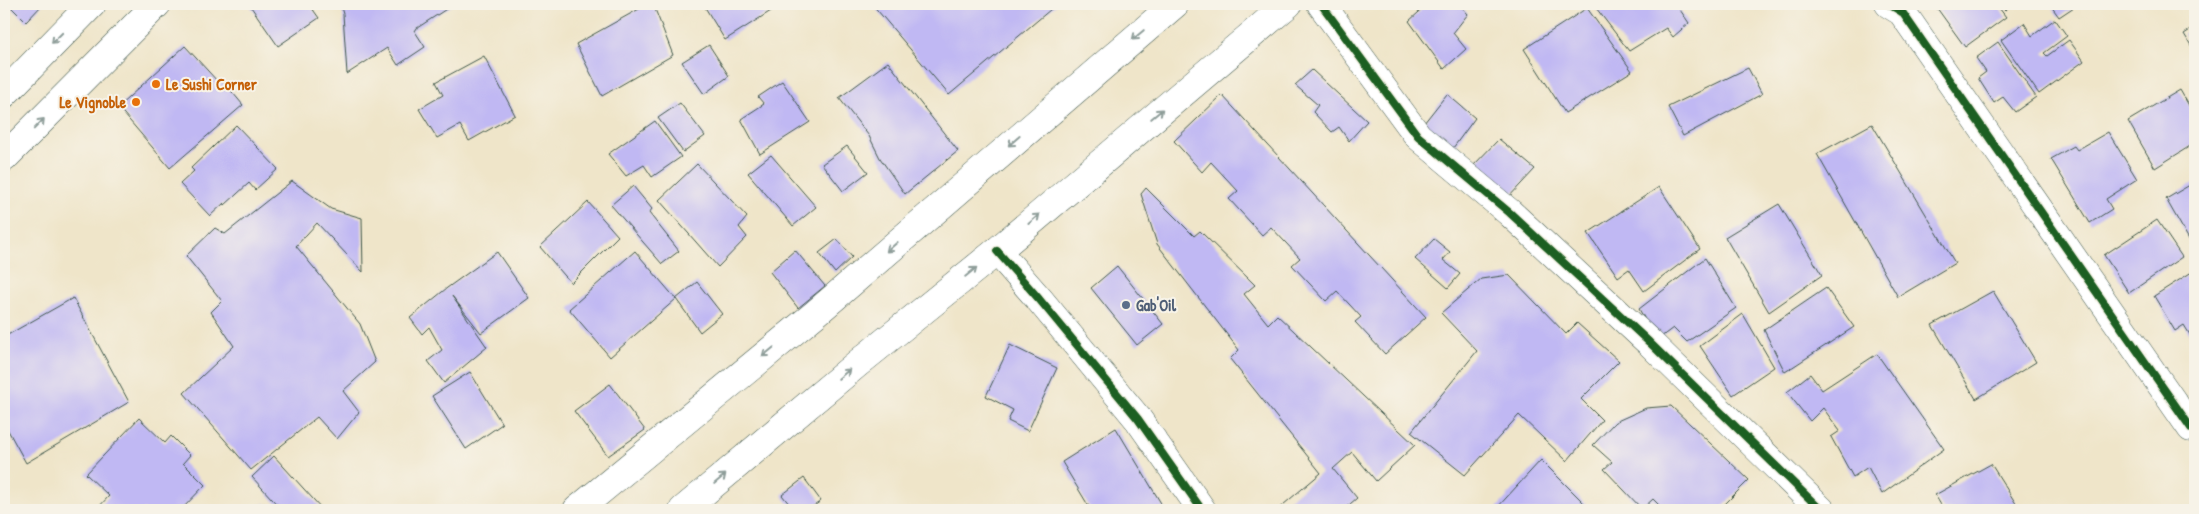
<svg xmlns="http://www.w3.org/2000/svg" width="2199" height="514" font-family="'Patrick Hand',sans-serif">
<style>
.building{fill:#c0b8f3}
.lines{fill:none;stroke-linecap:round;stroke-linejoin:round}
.minor-casing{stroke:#3e564a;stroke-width:29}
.secondary-casing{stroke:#3e564a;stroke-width:29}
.primary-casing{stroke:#3e564a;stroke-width:29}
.minor{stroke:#fff;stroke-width:28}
.secondary{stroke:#fff;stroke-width:28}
.primary{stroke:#fff;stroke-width:28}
.cycleway-casing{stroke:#f7f3e8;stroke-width:11}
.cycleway{stroke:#1b5e20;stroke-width:8}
.oneway{stroke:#8f9e9a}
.food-dot{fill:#e8710a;stroke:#f7f3e8;stroke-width:2}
.service-dot{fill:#5c6f8a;stroke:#f7f3e8;stroke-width:2}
.labels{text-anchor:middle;stroke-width:4;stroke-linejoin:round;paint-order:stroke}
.food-label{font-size:16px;font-weight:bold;fill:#c56008;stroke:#f7f3e8;text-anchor:start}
.service-label{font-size:16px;font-weight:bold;fill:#4e5e75;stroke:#f7f3e8;text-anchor:start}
</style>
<rect width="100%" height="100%" fill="#f7f3e8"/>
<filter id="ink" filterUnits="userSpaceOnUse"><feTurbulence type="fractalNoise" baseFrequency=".02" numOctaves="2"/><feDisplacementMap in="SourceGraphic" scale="10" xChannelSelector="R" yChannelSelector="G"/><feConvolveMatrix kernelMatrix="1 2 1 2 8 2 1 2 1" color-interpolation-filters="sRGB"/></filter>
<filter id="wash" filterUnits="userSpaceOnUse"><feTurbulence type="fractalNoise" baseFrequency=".0096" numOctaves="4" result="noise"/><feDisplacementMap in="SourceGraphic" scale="20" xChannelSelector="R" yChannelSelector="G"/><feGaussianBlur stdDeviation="1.12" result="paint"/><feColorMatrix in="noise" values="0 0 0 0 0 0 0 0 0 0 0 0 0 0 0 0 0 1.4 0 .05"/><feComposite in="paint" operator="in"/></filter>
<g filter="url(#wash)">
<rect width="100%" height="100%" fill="#efe5c9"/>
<g id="blocks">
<g class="building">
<path d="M8,4H43L26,22Z"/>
<path d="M249,4H309L319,18L278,46Z"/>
<path d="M340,4H454L414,30L425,47L398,65L387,48L347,74L343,14Z"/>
<path d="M648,4H653L673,55L602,96L576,44Z"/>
<path d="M703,4H782L725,40Z"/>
<path d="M872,4H1057L949,95Z"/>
<path d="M1428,4H1459L1468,14L1453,33L1466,49L1444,69L1409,21Z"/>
<path d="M1593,4H1676L1689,23L1673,37L1666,28L1629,51Z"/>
<path d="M1934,4H1996L2006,17L1965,47Z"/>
<path d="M2000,4H2011L2012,5L2005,10Z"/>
<path d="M2054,4H2076L2077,5L2059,17L2051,6Z"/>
<path d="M1587,8L1632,71L1565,113L1524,49Z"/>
<path d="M2055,19L2067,36L2044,53L2047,56L2069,40L2084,61L2039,94L2001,40L2024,23L2032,36Z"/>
<path d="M2195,27V52L2184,34Z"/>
<path d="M1998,42L2036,97L2015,112L2003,97L1994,103L1978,78L1986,72L1976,58Z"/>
<path d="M709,45L729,76L704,94L682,62Z"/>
<path d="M185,46L219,83L222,80L243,105L170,168L118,107Z"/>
<path d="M484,56L515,115L469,141L460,125L437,138L419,109L443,95L436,82Z"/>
<path d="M888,62L958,151L905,194L880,158L869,136L839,98Z"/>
<path d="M1748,68L1762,94L1683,136L1668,107Z"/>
<path d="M1312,70L1367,121L1349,141L1339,127L1332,132L1313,112L1318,105L1295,85Z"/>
<path d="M782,81L810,122L760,154L741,119L764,104L758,97Z"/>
<path d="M2180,90L2195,116V143L2155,168L2128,121Z"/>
<path d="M1447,94L1475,118L1453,148L1424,123Z"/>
<path d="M1222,95L1426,317L1385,354L1355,322L1361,317L1337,291L1326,301L1292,265L1300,258L1271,227L1262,235L1229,199L1238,191L1211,162L1202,172L1174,141Z"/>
<path d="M680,103L705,136L683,152L658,118Z"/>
<path d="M655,121L681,157L652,177L644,165L626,176L608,154Z"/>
<path d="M1872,124L1955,263L1898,297L1817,154Z"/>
<path d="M236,125L278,169L255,190L249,183L225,205L224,203L210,216L180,184L194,171L191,168Z"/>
<path d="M2108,132L2137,179L2106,199L2112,209L2090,223L2051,159L2074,146L2077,150Z"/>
<path d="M1499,139L1535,169L1507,199L1471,168Z"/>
<path d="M847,146L868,172L843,191L822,164Z"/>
<path d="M771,155L816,207L793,226L748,173Z"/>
<path d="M697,164L747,217L739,227L747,237L718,267L659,200Z"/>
<path d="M292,181L331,209L362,218L363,272L317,223L296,246L360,324L375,362L343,391L359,412L337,439L317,417L251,470L184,393L234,346L211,312L222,301L186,256L215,228L225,234Z"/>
<path d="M2195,182V250L2166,199Z"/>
<path d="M633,186L652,209L649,213L679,251L662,264L611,205Z"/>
<path d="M1659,187L1700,249L1644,291L1629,269L1618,277L1588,233Z"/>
<path d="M1146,188L1194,236L1200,231L1255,285L1244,294L1268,324L1277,315L1415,445L1376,481L1352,452L1333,469L1357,498L1343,510H1277L1321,473L1230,359L1239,350L1157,244L1141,194Z"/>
<path d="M588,202L618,236L571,283L540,247Z"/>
<path d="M1779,204L1822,275L1769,312L1725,237Z"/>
<path d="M2157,220L2182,257L2129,293L2104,255Z"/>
<path d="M837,239L852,257L835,273L819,253Z"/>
<path d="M1434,239L1450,252L1443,260L1460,274L1448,288L1415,259Z"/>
<path d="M795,250L825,286L798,308L770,272Z"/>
<path d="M635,251L676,299L697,282L722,314L700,332L676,299L610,357L569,309Z"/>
<path d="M497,252L529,298L481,333L452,296L487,347L444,383L428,361L442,350L429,327L422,334L410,318L447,288Z"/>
<path d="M1705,258L1736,308L1687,342L1673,328L1657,340L1639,309Z"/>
<path d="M1117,266L1163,324L1137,345L1091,288Z"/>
<path d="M2195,270V343L2184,325L2175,331L2154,296Z"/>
<path d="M1509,275L1566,334L1577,323L1619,361L1581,399L1602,420L1567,461L1519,415L1465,475L1411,432L1477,351L1441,313L1481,279Z"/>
<path d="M1826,288L1854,327L1785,372L1764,330Z"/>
<path d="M1993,291L2036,362L1976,399L1932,325Z"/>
<path d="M73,298L129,402L26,463L4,423V337Z"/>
<path d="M1743,314L1774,367L1733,395L1700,346Z"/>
<path d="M1010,345L1057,368L1028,431L1008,421L1013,410L986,396Z"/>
<path d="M1877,354L1944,449L1882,494L1868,467L1853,477L1831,437L1840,431L1823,408L1810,421L1787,392L1810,374L1822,390Z"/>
<path d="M470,372L502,424L466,449L432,396Z"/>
<path d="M610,384L645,430L608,456L574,411Z"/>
<path d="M1671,406L1749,480L1719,510H1664L1653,499L1642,509L1604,469L1612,462L1593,445L1615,422L1646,408Z"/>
<path d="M139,418L165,443L171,436L190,455L183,463L205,485L181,510H96L109,496L86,474Z"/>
<path d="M1116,428L1165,510H1091L1062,462Z"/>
<path d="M274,456L323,510H282L252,477Z"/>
<path d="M1541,460L1591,510H1495Z"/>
<path d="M1991,464L2020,510H1944L1935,495Z"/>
<path d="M804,478L821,501L808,510H794L782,495Z"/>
<path d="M264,503L271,510H256Z"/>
</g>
</g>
</g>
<g filter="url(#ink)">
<use href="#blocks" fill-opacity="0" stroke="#3e564a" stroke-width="1"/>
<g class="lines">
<g class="minor-casing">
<g id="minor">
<path d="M1321,4L1418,136L1510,213L1649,342L1821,510"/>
<path d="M1889,4L1902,12L2191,428L2195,426"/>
<path d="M997,251L1039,299L1138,419L1202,510"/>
</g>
</g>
<g class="secondary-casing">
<g id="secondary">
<path d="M4,94L92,4"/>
<path d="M4,158L157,4"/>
</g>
</g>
<g class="primary-casing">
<g id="primary">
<path d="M577,510L815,314L1175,4"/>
<path d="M683,510L857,364L997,251L1288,4"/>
</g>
</g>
<use href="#minor" class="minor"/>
<use href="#secondary" class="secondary"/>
<use href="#primary" class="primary"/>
<g class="cycleway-casing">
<g id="cycleway">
<path d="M1321,4L1418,136L1510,213L1649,342L1821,510"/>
<path d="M1889,4L1902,12L2191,428L2195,426"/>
<path d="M997,251L1039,299L1138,419L1202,510"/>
</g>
</g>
<use href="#cycleway" class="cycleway"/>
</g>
<defs><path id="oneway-shaft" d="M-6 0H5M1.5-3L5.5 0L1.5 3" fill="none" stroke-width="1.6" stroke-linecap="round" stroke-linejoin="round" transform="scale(1.25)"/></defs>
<g class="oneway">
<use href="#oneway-shaft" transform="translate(1138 35) rotate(140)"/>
<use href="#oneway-shaft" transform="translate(57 38) rotate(135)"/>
<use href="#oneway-shaft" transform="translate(1157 114) rotate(-40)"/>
<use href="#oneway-shaft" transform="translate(39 124) rotate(-46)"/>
<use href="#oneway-shaft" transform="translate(1014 141) rotate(139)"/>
<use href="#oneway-shaft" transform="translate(1034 219) rotate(-41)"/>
<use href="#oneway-shaft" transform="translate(892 247) rotate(139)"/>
<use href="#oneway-shaft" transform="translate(971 272) rotate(-39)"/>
<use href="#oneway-shaft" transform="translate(768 352) rotate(141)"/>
<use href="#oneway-shaft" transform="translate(844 374) rotate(-40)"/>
<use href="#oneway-shaft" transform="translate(720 479) rotate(-40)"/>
</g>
</g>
<g class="food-dot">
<circle cx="156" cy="84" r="5"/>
<circle cx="136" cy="102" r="5"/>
</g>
<circle class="service-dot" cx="1126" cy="305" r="5"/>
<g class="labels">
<g class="food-label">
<text x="166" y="90">Le Sushi Corner</text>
<text x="126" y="108" text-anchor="end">Le Vignoble</text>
</g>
<g class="service-label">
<text x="1136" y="311">Gab'Oil</text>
</g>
</g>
<rect width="2199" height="514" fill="none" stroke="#f7f3e8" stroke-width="20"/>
</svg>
